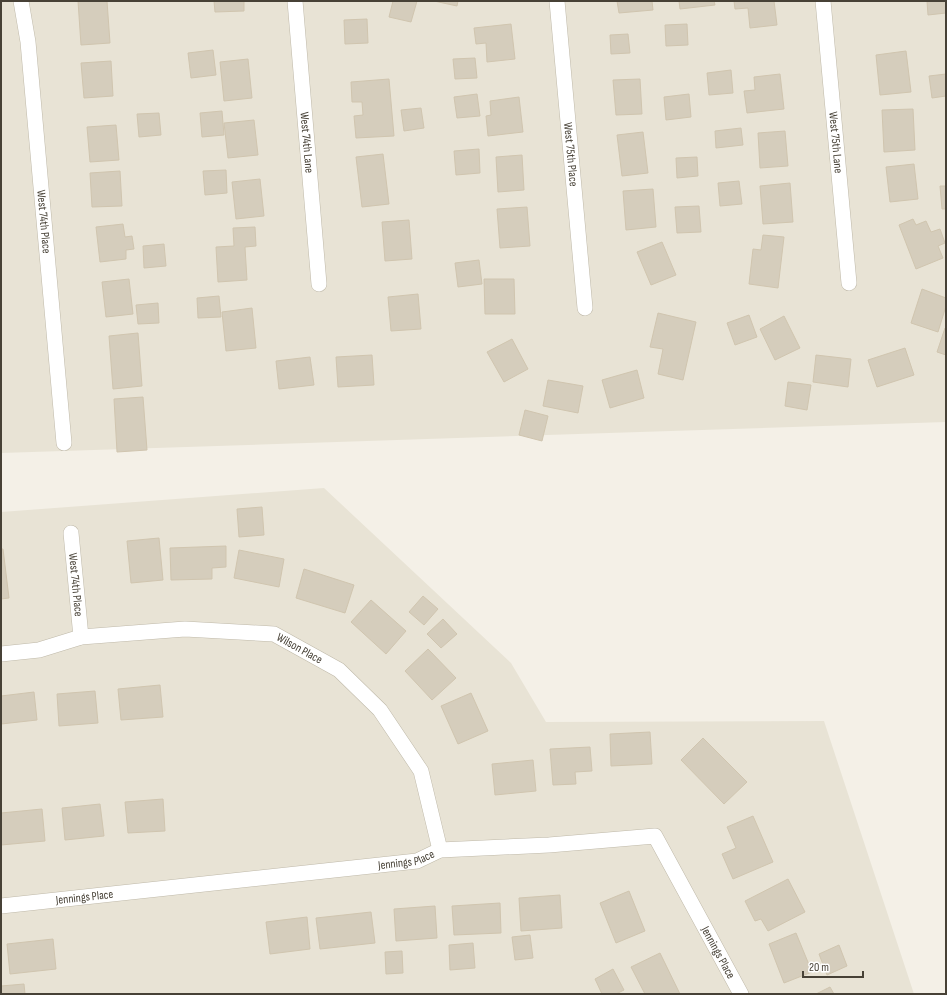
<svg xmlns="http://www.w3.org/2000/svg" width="947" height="995" font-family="'Sofia Sans Condensed',sans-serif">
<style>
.residential{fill:#e8e3d5}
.building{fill:#d5cdbc;stroke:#d0c5af}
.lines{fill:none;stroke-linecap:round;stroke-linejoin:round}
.minor-casing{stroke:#bfb9a9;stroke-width:16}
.minor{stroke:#fff;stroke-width:15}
.labels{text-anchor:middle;stroke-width:3;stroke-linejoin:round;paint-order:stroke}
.street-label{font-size:12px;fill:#474136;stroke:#fff}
</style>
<rect width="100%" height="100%" fill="#f4f0e7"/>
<g class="residential">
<path d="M1,1H946V422L1,453Z"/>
<path d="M324,488L511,663L546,722L824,721L914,994H1V512Z"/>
</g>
<g class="building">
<path d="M78,1H107L110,43L81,45Z"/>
<path d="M214,1H244V11L215,12Z"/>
<path d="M393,1H417L411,22L389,17Z"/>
<path d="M434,1H458L457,6Z"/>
<path d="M617,1H652L653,10L619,13Z"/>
<path d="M679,1H714L715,5L680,9Z"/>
<path d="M734,1H774L777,25L750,28L748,8L735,9Z"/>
<path d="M927,1H946V13L928,15Z"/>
<path d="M367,19L368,43L345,44L344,20Z"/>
<path d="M511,24L515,59L487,62L486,43L476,44L474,28Z"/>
<path d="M687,24L688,45L666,46L665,25Z"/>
<path d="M628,34L630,53L611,54L610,35Z"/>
<path d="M213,50L216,75L191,78L188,53Z"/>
<path d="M906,51L911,92L880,95L876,55Z"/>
<path d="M475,58L477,78L455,79L453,59Z"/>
<path d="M248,59L252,98L224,101L220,62Z"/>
<path d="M111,61L113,96L84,98L81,63Z"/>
<path d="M731,70L733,93L709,95L707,73Z"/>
<path d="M780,74L784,109L747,113L744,91L755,90L754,77Z"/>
<path d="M946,74V96L932,98L929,76Z"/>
<path d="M389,79L394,136L356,138L354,116L363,115L362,102H352L351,82Z"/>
<path d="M640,79L642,114L616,115L613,80Z"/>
<path d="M477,94L480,116L457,118L454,97Z"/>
<path d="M689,94L691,117L666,120L664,97Z"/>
<path d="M519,97L523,132L488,136L486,116L491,115L490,101Z"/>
<path d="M421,108L424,128L404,131L401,110Z"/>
<path d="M913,109L915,150L884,152L882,110Z"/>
<path d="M222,111L224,135L202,137L200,113Z"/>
<path d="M159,113L161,135L139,137L137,114Z"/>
<path d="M254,120L258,155L228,158L224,123Z"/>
<path d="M116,125L119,160L90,162L87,127Z"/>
<path d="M741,128L743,145L716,148L715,131Z"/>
<path d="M785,131L788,166L760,168L758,133Z"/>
<path d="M643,132L648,173L622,176L617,135Z"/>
<path d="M479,149L480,173L456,175L454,151Z"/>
<path d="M383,154L389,204L362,207L356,157Z"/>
<path d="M522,155L524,190L498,192L496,157Z"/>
<path d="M697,157L698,176L677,178L676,158Z"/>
<path d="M914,164L918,199L890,202L886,167Z"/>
<path d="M226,170L227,193L205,195L203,171Z"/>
<path d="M120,171L122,206L92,207L90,173Z"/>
<path d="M260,179L264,216L236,219L232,182Z"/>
<path d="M739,181L742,204L720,206L718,183Z"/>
<path d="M790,183L793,222L763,224L760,186Z"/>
<path d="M940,186H946V209H942Z"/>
<path d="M653,189L656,227L626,230L623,191Z"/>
<path d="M699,206L701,232L677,233L675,207Z"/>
<path d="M527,207L530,246L500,248L497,209Z"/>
<path d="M913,219L916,225L926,221L931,232L940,229L945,243L938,246L943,258L916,269L899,225Z"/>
<path d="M409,220L412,259L385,261L382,222Z"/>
<path d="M123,224L125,237L132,236L134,249L126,250V259L100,262L96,227Z"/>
<path d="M255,227L256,246L245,247L247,280L218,282L216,247L234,246L233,228Z"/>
<path d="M763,235L784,237L778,288L749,284L753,249L761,250Z"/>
<path d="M662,242L676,275L651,285L637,252Z"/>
<path d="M164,244L166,266L144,268L143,246Z"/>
<path d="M479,260L482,284L458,287L455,263Z"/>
<path d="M129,279L133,314L106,317L102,282Z"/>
<path d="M484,279H514L515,314H485Z"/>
<path d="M922,289L946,298V306L938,332L911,323Z"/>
<path d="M418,294L421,329L391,331L388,297Z"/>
<path d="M219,296L221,317L198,318L197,298Z"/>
<path d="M158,303L159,323L138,324L136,305Z"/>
<path d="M252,308L256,348L226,351L222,312Z"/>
<path d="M658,313L696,322L683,380L658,374L663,349L650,347Z"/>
<path d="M749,315L757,337L735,345L727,323Z"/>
<path d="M784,316L800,348L775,360L760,329Z"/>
<path d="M945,328L946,329V355L937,352Z"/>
<path d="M138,333L142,386L113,389L109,336Z"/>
<path d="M512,339L528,369L504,382L487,352Z"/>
<path d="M905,348L914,375L877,387L868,360Z"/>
<path d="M372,355L374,385L338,387L336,357Z"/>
<path d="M816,355L851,359L848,387L813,382Z"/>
<path d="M310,357L314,385L279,389L276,361Z"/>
<path d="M637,370L644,398L610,408L602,380Z"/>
<path d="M548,380L583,386L578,413L543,406Z"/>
<path d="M788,382L811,385L807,410L785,406Z"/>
<path d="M143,397L147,450L117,452L114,399Z"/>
<path d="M525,410L548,416L542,441L519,435Z"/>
<path d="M262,507L264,535L239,537L237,509Z"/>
<path d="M159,538L163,580L131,583L127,541Z"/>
<path d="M226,546V567L212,568V579L171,580L170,548Z"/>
<path d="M1,549H3L9,598L1,599Z"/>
<path d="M239,550L284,559L279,587L234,578Z"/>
<path d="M304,569L354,585L345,613L296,598Z"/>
<path d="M423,596L438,609L424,625L409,612Z"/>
<path d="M371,600L406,631L386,654L351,622Z"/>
<path d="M443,619L457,634L441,648L427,634Z"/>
<path d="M428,649L456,678L432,700L405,671Z"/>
<path d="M160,685L163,717L121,720L118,689Z"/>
<path d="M95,691L98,723L59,726L57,694Z"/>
<path d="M34,692L37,720L1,724V696Z"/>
<path d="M471,693L488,731L458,744L441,706Z"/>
<path d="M650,732L652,764L611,766L610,734Z"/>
<path d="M703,738L747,782L724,804L681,760Z"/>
<path d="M590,747L592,771L575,772L576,784L553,785L550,749Z"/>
<path d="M533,760L536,791L495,795L492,764Z"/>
<path d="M163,799L165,831L128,833L125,802Z"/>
<path d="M100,804L104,836L65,840L62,808Z"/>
<path d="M42,809L45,841L1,845V813Z"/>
<path d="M753,816L773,862L733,879L722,854L736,848L727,827Z"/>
<path d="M788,879L805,912L768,931L761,919L755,921L745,901Z"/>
<path d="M629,891L645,931L616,943L600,903Z"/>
<path d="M560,895L562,928L521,931L519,898Z"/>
<path d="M500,903L501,933L454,935L452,906Z"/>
<path d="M435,906L437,938L396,941L394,909Z"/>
<path d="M371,912L375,943L320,949L316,918Z"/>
<path d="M307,917L310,949L270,954L266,922Z"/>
<path d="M796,933L812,972L784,983L769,944Z"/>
<path d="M530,935L533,958L515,960L512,937Z"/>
<path d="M53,939L56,969L10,974L7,944Z"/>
<path d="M473,943L475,968L450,970L449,945Z"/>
<path d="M839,945L847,966L827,975L819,954Z"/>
<path d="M402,951L403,973L386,974L385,952Z"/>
<path d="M660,953L680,994H645L631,967Z"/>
<path d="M613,969L624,990L616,994H602L595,979Z"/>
<path d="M24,984L25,994H1V986Z"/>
<path d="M830,987L834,994H816Z"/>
</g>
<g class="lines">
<g class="minor-casing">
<g id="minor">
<path id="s1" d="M21,1L28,42L64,443"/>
<path id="s2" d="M295,1L319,284"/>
<path id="s3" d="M557,1L585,308"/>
<path id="s4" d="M823,1L849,283"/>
<path id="s5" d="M71,533L81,637"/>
<path id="s6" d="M1,654L39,650L81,637L185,629L274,634L339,670L380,710L421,771L440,850"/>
<path id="s7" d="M1,906L417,861L440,850L549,845L655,836L741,994"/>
</g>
</g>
<use href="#minor" class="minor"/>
</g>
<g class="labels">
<g class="street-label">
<text dy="4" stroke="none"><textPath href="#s2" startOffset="142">West 74th Lane</textPath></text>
<text dy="4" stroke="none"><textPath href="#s4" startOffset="142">West 75th Lane</textPath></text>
<text dy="4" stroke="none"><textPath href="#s3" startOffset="154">West 75th Place</textPath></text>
<text dy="4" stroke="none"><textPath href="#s1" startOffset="222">West 74th Place</textPath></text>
<text dy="4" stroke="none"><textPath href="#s5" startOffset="52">West 74th Place</textPath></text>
<text dy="4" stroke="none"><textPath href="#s6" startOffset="305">Wilson Place</textPath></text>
<text dy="4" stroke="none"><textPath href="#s7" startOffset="408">Jennings Place</textPath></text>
<text dy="4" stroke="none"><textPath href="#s7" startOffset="84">Jennings Place</textPath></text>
<text dy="4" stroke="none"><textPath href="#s7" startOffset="792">Jennings Place</textPath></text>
</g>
</g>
<rect width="947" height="995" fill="none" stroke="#474136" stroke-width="4"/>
<path d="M803 971v6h60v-6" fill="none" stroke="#474136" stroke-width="2"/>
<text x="809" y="971" font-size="12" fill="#474136" stroke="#ffffff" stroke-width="3" paint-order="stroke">20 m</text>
</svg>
